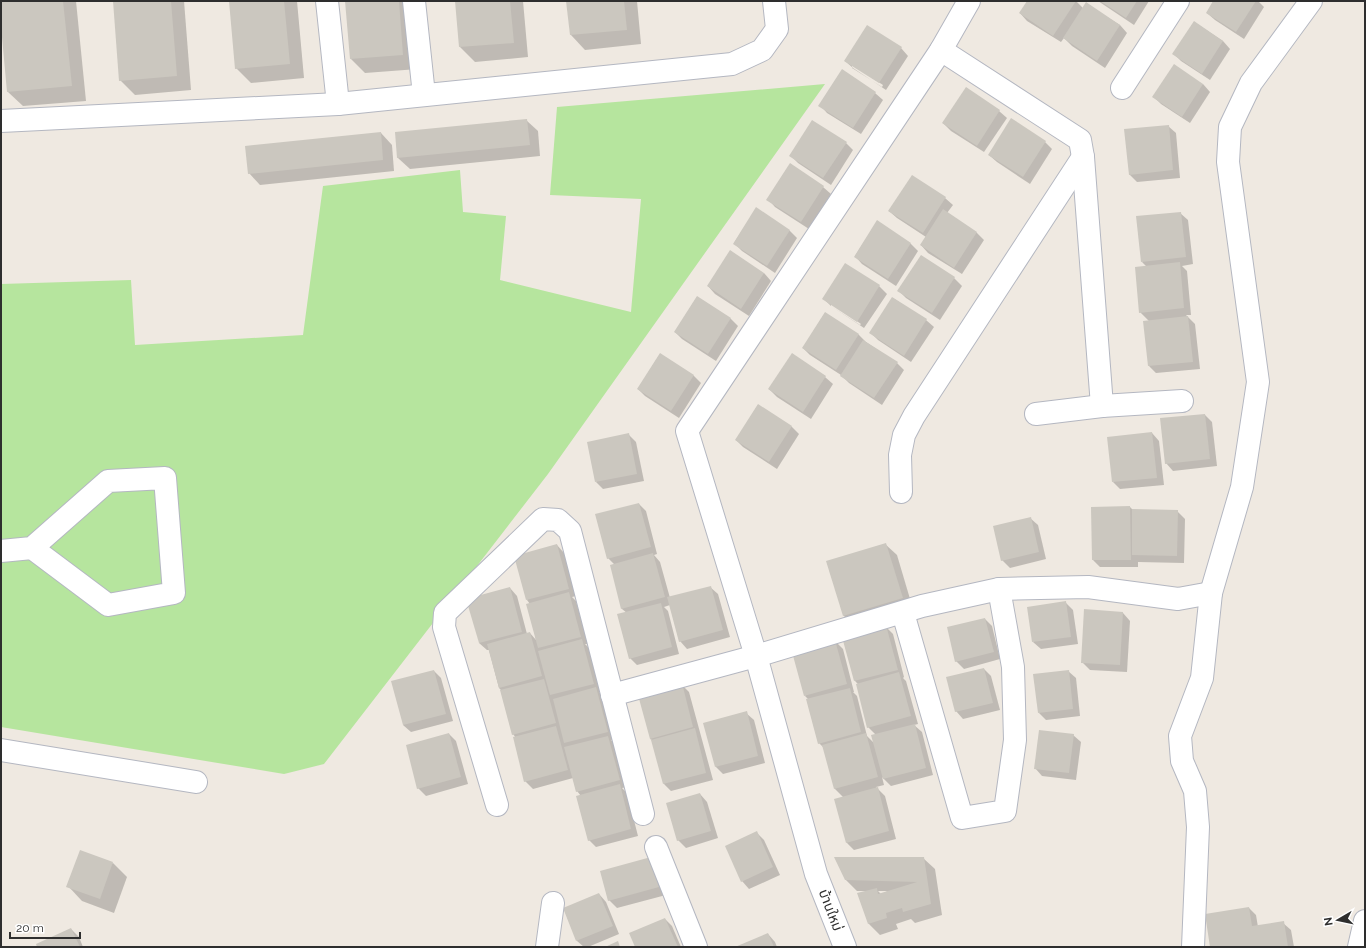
<svg xmlns="http://www.w3.org/2000/svg" width="1366" height="948" font-family="Raleway,'Noto Sans Thai',sans-serif">
<style>
.green{fill:#b6e59e}
.shadow{fill:#0003;fill-rule:evenodd}
.building{fill:#cbc7bf}
.lines{fill:none;stroke-linecap:round;stroke-linejoin:round}
.minor-casing{stroke:#b4b7c1;stroke-width:24}
.minor{stroke:#fff;stroke-width:22}
.labels{text-anchor:middle;stroke-width:3.5;stroke-linejoin:round;paint-order:stroke}
.street-label{font-size:14px;fill:#2e2e2e;stroke:#fff}
</style>
<rect width="100%" height="100%" fill="#efe9e1"/>
<path class="green" d="M825,84L548,474L324,764L284,774L1,727V284L131,280L135,345L303,335L323,186L460,170L463,212L506,216L500,280L631,312L641,199L550,195L557,107Z"/>
<g class="shadow">
<path d="M1,1H76L86,101L23,106L8,92L1,16Z"/>
<path d="M114,1H184L191,90L135,95L120,80Z"/>
<path d="M230,1H297L304,78L251,83L236,68Z"/>
<path d="M346,1H412L418,69L365,73L351,59Z"/>
<path d="M456,1H523L528,57L475,62L460,47Z"/>
<path d="M567,1H637L641,44L585,50L571,35Z"/>
<path d="M1028,1H1076L1083,8L1086,4L1120,25L1127,33L1105,68L1072,46L1064,38L1061,42L1027,21L1020,13Z"/>
<path d="M1098,1H1149L1134,25Z"/>
<path d="M1215,1H1258L1264,7L1244,39L1215,20L1207,13Z"/>
<path d="M1194,22L1223,41L1230,49L1210,80L1181,61L1174,54Z"/>
<path d="M901,48L908,56L886,90L853,68L845,61ZM852,65L883,85L882,87L852,68Z"/>
<path d="M1203,84L1210,92L1190,123L1161,104L1154,97Z"/>
<path d="M875,93L883,100L861,134L827,113L820,105Z"/>
<path d="M999,111L1007,118L984,152L951,131L943,123Z"/>
<path d="M526,120L538,131L540,156L410,169L398,158L396,133Z"/>
<path d="M1168,126L1176,133L1180,178L1137,182L1129,174Z"/>
<path d="M381,133L392,145L394,171L260,185L249,173Z"/>
<path d="M1045,142L1052,149L1030,184L997,162L989,155Z"/>
<path d="M846,143L853,150L831,185L798,163L790,155Z"/>
<path d="M823,187L831,194L809,229L775,207L768,199Z"/>
<path d="M945,198L953,205L947,213L977,233L984,240L962,274L928,253L921,245L926,237L897,218L889,211Z"/>
<path d="M756,209L790,231L797,238L775,273L742,251L734,243Z"/>
<path d="M1180,213L1188,220L1193,264L1182,266L1187,271L1191,315H1186L1195,324L1200,369L1156,373L1149,366V321L1140,312L1147,267L1142,262Z"/>
<path d="M877,222L911,244L918,251L896,286L862,264L855,256Z"/>
<path d="M921,256L954,278L962,286L940,320L906,298L899,291Z"/>
<path d="M846,265L879,286L887,294L864,328L831,306L824,299ZM831,303L861,324L860,325L831,306Z"/>
<path d="M764,273L771,281L749,316L715,294L708,286Z"/>
<path d="M697,297L731,319L738,326L716,361L682,339L675,332Z"/>
<path d="M893,298L926,320L934,327L911,362L878,340L871,333Z"/>
<path d="M825,313L859,335L866,342L897,363L904,370L882,405L849,383L841,375L810,355L803,348Z"/>
<path d="M660,354L694,376L701,383L679,418L645,396L638,389Z"/>
<path d="M825,377L833,384L811,419L777,397L769,389Z"/>
<path d="M758,405L792,427L799,434L777,469L743,447L736,440Z"/>
<path d="M1205,415L1212,422L1217,466L1173,471L1166,463Z"/>
<path d="M1152,433L1159,441L1164,485L1120,489L1113,482Z"/>
<path d="M628,434L636,442L644,481L603,489L596,482Z"/>
<path d="M639,504L646,511L657,554L654,555L660,562L670,598L710,587L718,594L730,637L687,649L680,641L670,605L664,607L668,611L679,654L637,665L630,658L627,613L622,609L615,565L608,558Z"/>
<path d="M1130,507L1133,510L1177,511L1185,519L1184,563L1138,562V567H1100L1093,560L1092,508Z"/>
<path d="M1030,518L1038,525L1046,559L1010,568L1002,560Z"/>
<path d="M885,544L897,555L913,609L855,627L844,616L827,562Z"/>
<path d="M557,545L564,553L576,596L572,597L576,601L588,644H585L589,648L600,691L599,692L604,696L615,739L611,740L615,744L627,787L622,788L627,793L638,836L596,847L589,840L581,796L577,791L573,778L533,789L525,781L516,738L513,734L502,691L499,688L489,650H487L479,643L510,588L517,596L527,634L530,633L536,640L530,604L527,600Z"/>
<path d="M1065,602L1073,610L1078,644L1041,649L1033,642Z"/>
<path d="M1085,610L1123,613L1130,621L1127,672L1090,670L1082,662Z"/>
<path d="M985,619L992,626L1000,659L964,669L956,661Z"/>
<path d="M885,626L893,634L904,677L903,678L906,681L918,724L914,725L922,732L933,775L891,786L882,777L884,785L876,787L885,796L896,839L854,850L847,843L843,797L835,789L824,748L819,743L809,700L805,696L835,641L843,649L854,692H853L857,696L867,736L874,743L876,735L868,727L858,684L855,681L843,638Z"/>
<path d="M984,669L991,676L1000,710L963,719L956,711Z"/>
<path d="M434,671L441,678L453,721L411,732L403,725Z"/>
<path d="M1068,671L1076,678L1080,716L1046,720L1039,713Z"/>
<path d="M681,684L689,692L713,780L671,791L664,784L652,740L650,739Z"/>
<path d="M746,713L754,720L765,763L723,774L716,767L705,724Z"/>
<path d="M449,734L456,741L468,784L426,796L418,788Z"/>
<path d="M1073,735L1081,742L1076,780L1042,776L1035,768Z"/>
<path d="M700,794L707,802L718,838L686,848L678,840Z"/>
<path d="M757,833L764,840L780,875L749,889L742,881Z"/>
<path d="M923,858L935,869L942,915L915,923L911,919L896,924L898,929L880,935L869,924L858,894L868,891H857L845,879ZM878,891H888L881,894Z"/>
<path d="M113,863L127,877L114,913L82,901L68,886Z"/>
<path d="M659,866L666,895L617,908L609,900Z"/>
<path d="M599,894L606,902L619,934L588,947H584L577,941L564,909Z"/>
<path d="M1249,908L1256,915L1258,927L1283,923L1291,930L1294,947H1211Z"/>
<path d="M665,919L672,926L681,947H636Z"/>
<path d="M71,929L79,937L83,947H38Z"/>
<path d="M768,934L775,942L777,947H737Z"/>
</g>
<g class="building">
<path d="M1,1H63L72,86L7,92L1,26Z"/>
<path d="M113,1H171L177,76L119,81Z"/>
<path d="M229,1H284L290,64L235,69Z"/>
<path d="M345,1H399L403,55L350,59Z"/>
<path d="M455,1H510L514,43L459,47Z"/>
<path d="M566,1H624L627,30L570,35Z"/>
<path d="M1027,1H1076L1053,36L1019,13Z"/>
<path d="M1100,1H1137L1126,18Z"/>
<path d="M1213,1H1256L1236,32L1206,13Z"/>
<path d="M1086,2L1120,25L1097,61L1063,38Z"/>
<path d="M1194,21L1223,41L1202,74L1172,54Z"/>
<path d="M867,25L902,47L879,83L844,61Z"/>
<path d="M1174,64L1203,84L1182,117L1152,97Z"/>
<path d="M842,69L876,92L853,128L818,106Z"/>
<path d="M966,87L1000,110L977,146L942,123Z"/>
<path d="M1011,118L1046,141L1023,177L988,155Z"/>
<path d="M527,119L530,145L397,158L395,132Z"/>
<path d="M812,120L847,142L823,178L789,156Z"/>
<path d="M1169,125L1173,170L1129,175L1124,129Z"/>
<path d="M381,132L383,160L248,174L245,146Z"/>
<path d="M790,163L824,186L801,222L766,200Z"/>
<path d="M912,175L946,197L923,233L888,211Z"/>
<path d="M756,207L790,230L767,266L733,244Z"/>
<path d="M943,209L977,232L954,268L920,245Z"/>
<path d="M1181,212L1186,257L1141,262L1136,216Z"/>
<path d="M877,220L911,243L888,279L854,257Z"/>
<path d="M730,250L764,273L741,309L707,286Z"/>
<path d="M921,255L955,277L932,313L897,291Z"/>
<path d="M1180,262L1184,308L1139,313L1135,267Z"/>
<path d="M845,263L880,285L857,322L822,299Z"/>
<path d="M697,296L731,318L708,354L674,332Z"/>
<path d="M892,297L927,319L904,356L869,333Z"/>
<path d="M825,312L859,334L836,370L802,348Z"/>
<path d="M1188,316L1193,362L1148,366L1143,321Z"/>
<path d="M863,340L898,362L874,398L840,376Z"/>
<path d="M660,353L694,375L671,411L637,389Z"/>
<path d="M792,353L826,376L803,412L768,389Z"/>
<path d="M758,404L792,426L769,462L735,440Z"/>
<path d="M1205,414L1210,459L1165,464L1160,418Z"/>
<path d="M1152,432L1157,478L1112,482L1107,437Z"/>
<path d="M629,433L637,474L595,482L587,442Z"/>
<path d="M639,503L651,547L607,559L595,514Z"/>
<path d="M1130,506L1131,560H1092L1091,507Z"/>
<path d="M1132,509L1178,510L1177,556L1132,555Z"/>
<path d="M1031,517L1039,552L1001,561L993,526Z"/>
<path d="M886,543L903,598L843,616L826,561Z"/>
<path d="M557,544L569,589L526,600L514,556Z"/>
<path d="M653,553L665,597L621,609L610,565Z"/>
<path d="M711,586L723,630L679,642L667,597Z"/>
<path d="M510,587L522,632L479,643L466,599Z"/>
<path d="M569,592L581,637L538,648L526,604Z"/>
<path d="M1066,601L1071,637L1032,642L1027,607Z"/>
<path d="M661,603L672,647L629,659L617,614Z"/>
<path d="M1084,609L1123,612L1120,665L1081,663Z"/>
<path d="M985,618L994,652L955,662L947,627Z"/>
<path d="M886,625L898,670L854,681L842,637Z"/>
<path d="M530,632L542,676L499,688L487,644Z"/>
<path d="M582,639L594,684L550,695L538,651Z"/>
<path d="M835,640L847,684L804,696L792,652Z"/>
<path d="M984,668L993,703L955,712L946,677Z"/>
<path d="M434,670L446,714L403,725L391,681Z"/>
<path d="M1069,670L1073,709L1038,713L1033,674Z"/>
<path d="M899,672L911,716L867,728L856,684Z"/>
<path d="M544,679L556,723L512,735L500,690Z"/>
<path d="M682,683L693,727L650,739L638,695Z"/>
<path d="M596,687L608,732L564,743L553,699Z"/>
<path d="M850,688L861,732L818,744L806,699Z"/>
<path d="M747,711L758,756L715,767L703,723Z"/>
<path d="M915,724L926,768L883,779L871,735Z"/>
<path d="M556,726L568,770L524,782L513,737Z"/>
<path d="M695,728L706,773L663,784L651,740Z"/>
<path d="M1039,730L1074,734L1069,773L1034,769Z"/>
<path d="M449,733L461,777L417,789L406,745Z"/>
<path d="M866,733L878,777L834,789L822,745Z"/>
<path d="M608,736L620,780L576,792L564,747Z"/>
<path d="M620,784L631,829L588,841L576,796Z"/>
<path d="M878,787L889,831L846,843L834,799Z"/>
<path d="M700,793L711,831L677,841L666,803Z"/>
<path d="M757,831L773,867L741,882L725,846Z"/>
<path d="M80,850L113,862L100,899L66,887Z"/>
<path d="M651,857L659,887L608,901L600,871Z"/>
<path d="M834,857H924L931,904L903,912L902,908L886,913L887,918L868,924L857,893L877,888L878,894L917,882L845,880Z"/>
<path d="M599,893L613,926L576,941L563,908Z"/>
<path d="M1249,907L1252,926L1284,921L1288,947H1210L1205,914Z"/>
<path d="M665,918L678,947H635L629,933Z"/>
<path d="M71,928L80,947H37L36,944Z"/>
<path d="M768,933L774,947H735Z"/>
<path d="M618,941L620,947H605Z"/>
</g>
<g class="lines">
<g class="minor-casing">
<g id="minor">
<path d="M327,1L338,104"/>
<path d="M414,1L424,95"/>
<path d="M941,50L1080,140L1083,157L1102,406"/>
<path d="M1122,88L1178,1"/>
<path d="M1,121L338,104L732,64L762,50L777,29L774,1"/>
<path d="M1036,414L1102,406L1182,401"/>
<path d="M901,492L900,455L904,435L914,416L1083,157"/>
<path d="M1,551L32,548L108,481L165,478L174,593L108,605L32,548"/>
<path d="M903,613L962,818L1005,811L1015,740L1013,667L999,589"/>
<path d="M612,695L756,656L922,606L999,589L1088,587L1178,599L1211,593"/>
<path d="M1,750L196,782"/>
<path d="M497,805L444,627L445,613L543,519L558,520L570,531L643,814"/>
<path d="M656,847L696,947"/>
<path d="M547,947L553,903"/>
<path d="M845,947L816,874L756,656L687,431L941,50L969,1"/>
<path d="M1193,947L1198,827L1195,791L1182,761L1180,736L1202,678L1211,593L1242,487L1258,382L1228,162L1230,127L1251,83L1311,1"/>
<path d="M1359,947L1365,921"/>
</g>
</g>
<use href="#minor" class="minor"/>
</g>
<g class="labels">
<g class="street-label">
<text transform="translate(831 910) rotate(69)" y="5">บ้านใหม่</text>
</g>
</g>
<rect width="1366" height="948" fill="none" stroke="#2e2e2e" stroke-width="4"/>
<g transform="translate(1338 920) rotate(261)" stroke="#ffffff" stroke-width="3" paint-order="stroke">
<path d="M0-3L7 15L0 10L-7 15Z" fill="#2e2e2e"/>
<text y="-6" font-size="11" font-weight="bold" text-anchor="middle" fill="#2e2e2e">N</text>
</g>
<path d="M10 932v6h70v-6" fill="none" stroke="#2e2e2e" stroke-width="2"/>
<text x="16" y="932" font-size="12" fill="#2e2e2e" stroke="#ffffff" stroke-width="3" paint-order="stroke">20 m</text>
</svg>
